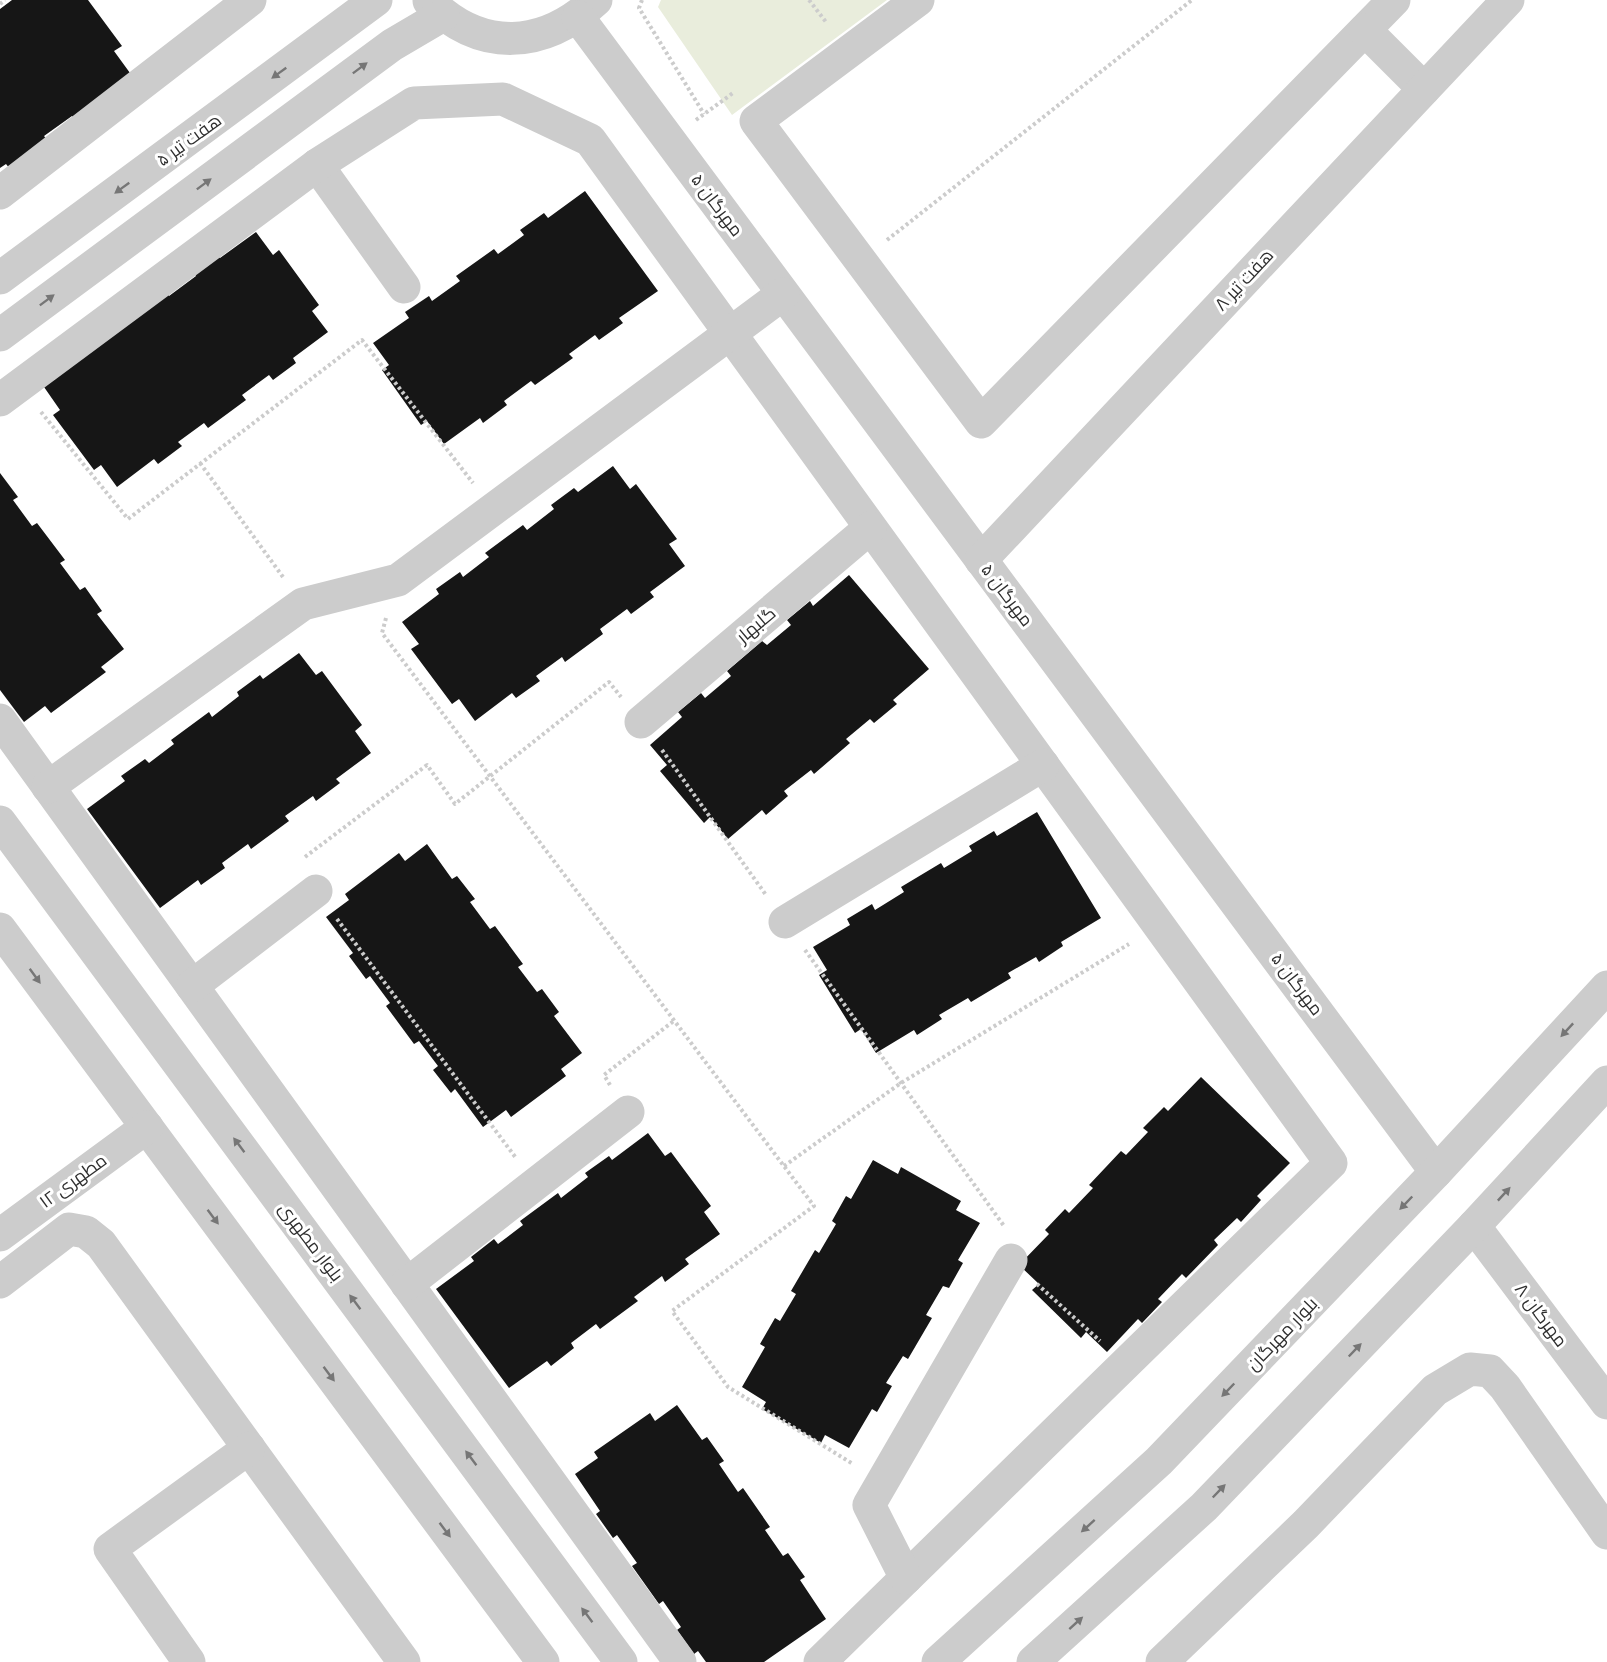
<svg xmlns="http://www.w3.org/2000/svg" width="1607" height="1662" font-family="'Nunito Sans',Cairo,sans-serif">
<style>
.green{fill:#e9eddc}
.building{fill:#161616}
.lines{fill:none;stroke-linecap:round;stroke-linejoin:round}
.path{stroke:#ccc;stroke-width:4;stroke-dasharray:3 3;stroke-linecap:butt}
.minor{stroke:#ccc;stroke-width:33}
.oneway{fill:#767676}
.labels{text-anchor:middle;stroke-width:6;stroke-linejoin:round;paint-order:stroke}
.street-label{font-size:18px;fill:#2f2f2f;stroke:#fff}
</style>
<rect width="100%" height="100%" fill="#fff"/>
<path class="green" d="M661,0H887L732,115L658,7Z"/>
<g class="building">
<path d="M12,0H88L122,46L114,51L130,73L76,121L72,116L44,136L48,141L10,169L6,164L0,168V9Z"/>
<path d="M585,191L658,291L619,318L623,323L599,340L595,335L569,354L573,358L535,385L531,381L504,401L507,405L483,423L480,418L444,444L427,421L421,425L382,370L389,365L373,343L409,318L405,312L429,296L432,301L460,281L456,276L494,249L498,254L524,235L520,230L544,213L548,218Z"/>
<path d="M256,232L273,255L279,250L319,305L312,311L328,332L293,358L296,363L273,380L269,375L242,395L246,400L208,428L204,423L178,442L182,446L158,464L154,459L117,487L101,465L94,470L53,415L60,410L44,387L166,291L169,296L196,276L193,271L216,254L220,258Z"/>
<path d="M613,466L630,489L636,484L677,539L669,544L685,566L650,592L654,597L631,614L627,609L600,629L603,634L565,662L562,657L536,676L540,681L516,698L512,693L475,721L459,699L452,704L411,649L419,644L402,622L439,594L436,589L460,572L463,577L489,557L485,553L523,525L527,530L554,509L551,505L574,488L578,492Z"/>
<path d="M0,473L18,497L13,500L32,526L37,523L65,560L60,563L80,590L85,587L102,611L97,614L124,649L101,667L106,672L51,713L45,706L24,722L0,690Z"/>
<path d="M849,575L929,669L893,700L897,704L874,723L870,719L846,739L850,743L814,774L811,770L784,791L788,796L766,815L762,810L728,839L710,817L704,823L660,771L667,765L650,745L682,717L678,712L701,693L705,698L731,676L727,671L762,641L767,645L791,625L787,620L810,601L813,606Z"/>
<path d="M299,653L316,675L322,671L362,725L355,731L371,753L336,779L340,783L316,801L313,796L285,816L289,821L251,849L248,844L222,863L225,868L201,885L198,880L160,908L87,809L125,781L121,776L145,759L149,763L174,744L171,740L209,712L212,717L239,696L237,692L260,675L263,679Z"/>
<path d="M1037,812L1101,918L1061,942L1063,946L1039,962L1036,957L1008,973L1011,978L971,1002L968,998L939,1015L942,1019L917,1035L914,1030L876,1053L861,1029L855,1033L819,975L827,970L813,947L850,925L847,919L872,904L875,910L904,892L901,887L941,863L944,868L972,851L969,846L994,831L997,836Z"/>
<path d="M427,844L452,879L457,876L475,899L470,902L490,929L495,926L523,964L518,967L537,992L542,989L559,1012L554,1016L582,1053L561,1069L566,1076L511,1117L506,1110L483,1127L455,1089L451,1093L433,1070L438,1066L419,1041L414,1044L386,1006L390,1003L370,976L366,979L349,956L353,953L326,917L349,900L345,894L399,853L405,861Z"/>
<path d="M1201,1077L1290,1163L1257,1196L1261,1200L1241,1222L1237,1218L1214,1240L1218,1245L1186,1278L1182,1274L1158,1299L1162,1302L1142,1323L1138,1319L1107,1352L1086,1332L1081,1338L1032,1290L1039,1284L1019,1265L1049,1234L1045,1230L1065,1209L1069,1213L1093,1188L1089,1185L1121,1151L1126,1155L1148,1132L1143,1128L1164,1107L1168,1111Z"/>
<path d="M648,1133L665,1156L671,1152L711,1206L704,1212L720,1234L685,1259L689,1264L665,1282L662,1276L634,1297L638,1301L600,1329L596,1324L571,1343L574,1348L551,1366L547,1361L509,1388L436,1289L474,1261L471,1257L494,1239L498,1244L523,1225L520,1221L558,1193L561,1198L588,1177L585,1173L609,1156L612,1160Z"/>
<path d="M873,1160L898,1174L901,1167L961,1201L956,1210L980,1223L958,1260L963,1263L949,1288L943,1286L926,1315L932,1318L908,1359L903,1356L886,1383L892,1386L877,1412L872,1409L849,1448L825,1435L821,1443L762,1409L766,1402L742,1387L765,1347L760,1344L775,1318L780,1321L796,1294L791,1291L815,1250L819,1253L836,1224L832,1221L846,1196L851,1199Z"/>
<path d="M677,1405L702,1440L707,1437L724,1461L719,1464L738,1492L743,1488L770,1527L765,1530L783,1556L788,1553L805,1577L800,1580L826,1619L764,1662H706L698,1651L694,1654L677,1630L681,1627L663,1601L659,1604L632,1566L637,1563L617,1535L613,1538L596,1514L600,1511L575,1474L598,1458L594,1452L650,1413L655,1421Z"/>
</g>
<g class="lines">
<g class="path">
<path d="M642,0L639,8L704,114"/>
<path d="M809,0L826,22"/>
<path d="M0,4L5,0"/>
<path d="M696,120L733,93"/>
<path d="M887,240L1192,0"/>
<path d="M41,412L128,519L362,340L473,483"/>
<path d="M200,463L283,577"/>
<path d="M386,618L382,633L814,1206L672,1311L728,1387L853,1464"/>
<path d="M662,750L766,895"/>
<path d="M305,857L427,765L455,804L609,682L621,697"/>
<path d="M337,919L516,1158"/>
<path d="M805,950L1004,1226"/>
<path d="M610,1085L604,1075L675,1020"/>
<path d="M784,1166L901,1083L1129,944"/>
<path d="M1037,1284L1100,1341"/>
</g>
<g class="minor">
<path d="M918,0L756,121L981,422L1394,0"/>
<path d="M429,1C481,53 544,49 596,0"/>
<path d="M578,17L1436,1172"/>
<path d="M1365,30L1424,89"/>
<path d="M317,165L404,287"/>
<path d="M0,193L250,0"/>
<path d="M0,278L376,0"/>
<path d="M0,335L392,45L443,15"/>
<path d="M0,400L317,165L414,103L503,99L590,140L1331,1163L820,1662"/>
<path d="M981,560L1508,0"/>
<path d="M0,720L680,1662"/>
<path d="M641,722L870,528"/>
<path d="M48,787L303,604L398,580L783,294"/>
<path d="M0,822L621,1662"/>
<path d="M785,922L1043,765"/>
<path d="M0,929L543,1662"/>
<path d="M192,986L316,891"/>
<path d="M1474,1226L1607,1403"/>
<path d="M0,1235L147,1127"/>
<path d="M0,1282L69,1229L86,1232L101,1244L404,1662"/>
<path d="M407,1284L628,1112"/>
<path d="M906,1578L869,1505L1011,1260"/>
<path d="M189,1662L110,1549L249,1448"/>
<path d="M938,1662L1159,1461L1436,1172L1607,987"/>
<path d="M1033,1662L1204,1507L1474,1226L1607,1082"/>
<path d="M1162,1662L1306,1524L1435,1390L1470,1369L1490,1371L1505,1387L1607,1533"/>
</g>
</g>
<defs><path id="oneway-solid" d="M-6-.8H1V-3.2L6.5 0L1 3.2V.8H-6Z" transform="scale(1.5)"/></defs>
<g class="oneway">
<use href="#oneway-solid" transform="translate(360 68) rotate(-37)"/>
<use href="#oneway-solid" transform="translate(279 73) rotate(144)"/>
<use href="#oneway-solid" transform="translate(204 184) rotate(-37)"/>
<use href="#oneway-solid" transform="translate(122 188) rotate(144)"/>
<use href="#oneway-solid" transform="translate(47 300) rotate(-37)"/>
<use href="#oneway-solid" transform="translate(35 976) rotate(54)"/>
<use href="#oneway-solid" transform="translate(1567 1030) rotate(133)"/>
<use href="#oneway-solid" transform="translate(239 1145) rotate(-127)"/>
<use href="#oneway-solid" transform="translate(1504 1194) rotate(-47)"/>
<use href="#oneway-solid" transform="translate(1406 1203) rotate(134)"/>
<use href="#oneway-solid" transform="translate(213 1217) rotate(53)"/>
<use href="#oneway-solid" transform="translate(355 1302) rotate(-127)"/>
<use href="#oneway-solid" transform="translate(1355 1350) rotate(-46)"/>
<use href="#oneway-solid" transform="translate(329 1374) rotate(53)"/>
<use href="#oneway-solid" transform="translate(1228 1390) rotate(134)"/>
<use href="#oneway-solid" transform="translate(471 1458) rotate(-127)"/>
<use href="#oneway-solid" transform="translate(1219 1491) rotate(-46)"/>
<use href="#oneway-solid" transform="translate(1088 1526) rotate(138)"/>
<use href="#oneway-solid" transform="translate(445 1530) rotate(53)"/>
<use href="#oneway-solid" transform="translate(587 1615) rotate(-127)"/>
<use href="#oneway-solid" transform="translate(1076 1623) rotate(-42)"/>
</g>
<g class="labels">
<g class="street-label">
<text transform="translate(189 140) rotate(-36)" y="6">هفت تیر ۵</text>
<text transform="translate(717 205) rotate(53)" y="6">مهرگان ۵</text>
<text transform="translate(1244 280) rotate(-47)" y="6">هفت تیر ۸</text>
<text transform="translate(1007 595) rotate(53)" y="6">مهرگان ۵</text>
<text transform="translate(756 625) rotate(-40)" y="6">گلبهار</text>
<text transform="translate(1297 984) rotate(53)" y="6">مهرگان ۵</text>
<text transform="translate(73 1181) rotate(-36)" y="6">مطهری ۱۲</text>
<text transform="translate(311 1242) rotate(53)" y="6">بلوار مطهری</text>
<text transform="translate(1541 1315) rotate(53)" y="6">مهرگان ۸</text>
<text transform="translate(1282 1334) rotate(-46)" y="6">بلوار مهرگان</text>
</g>
</g>
</svg>
